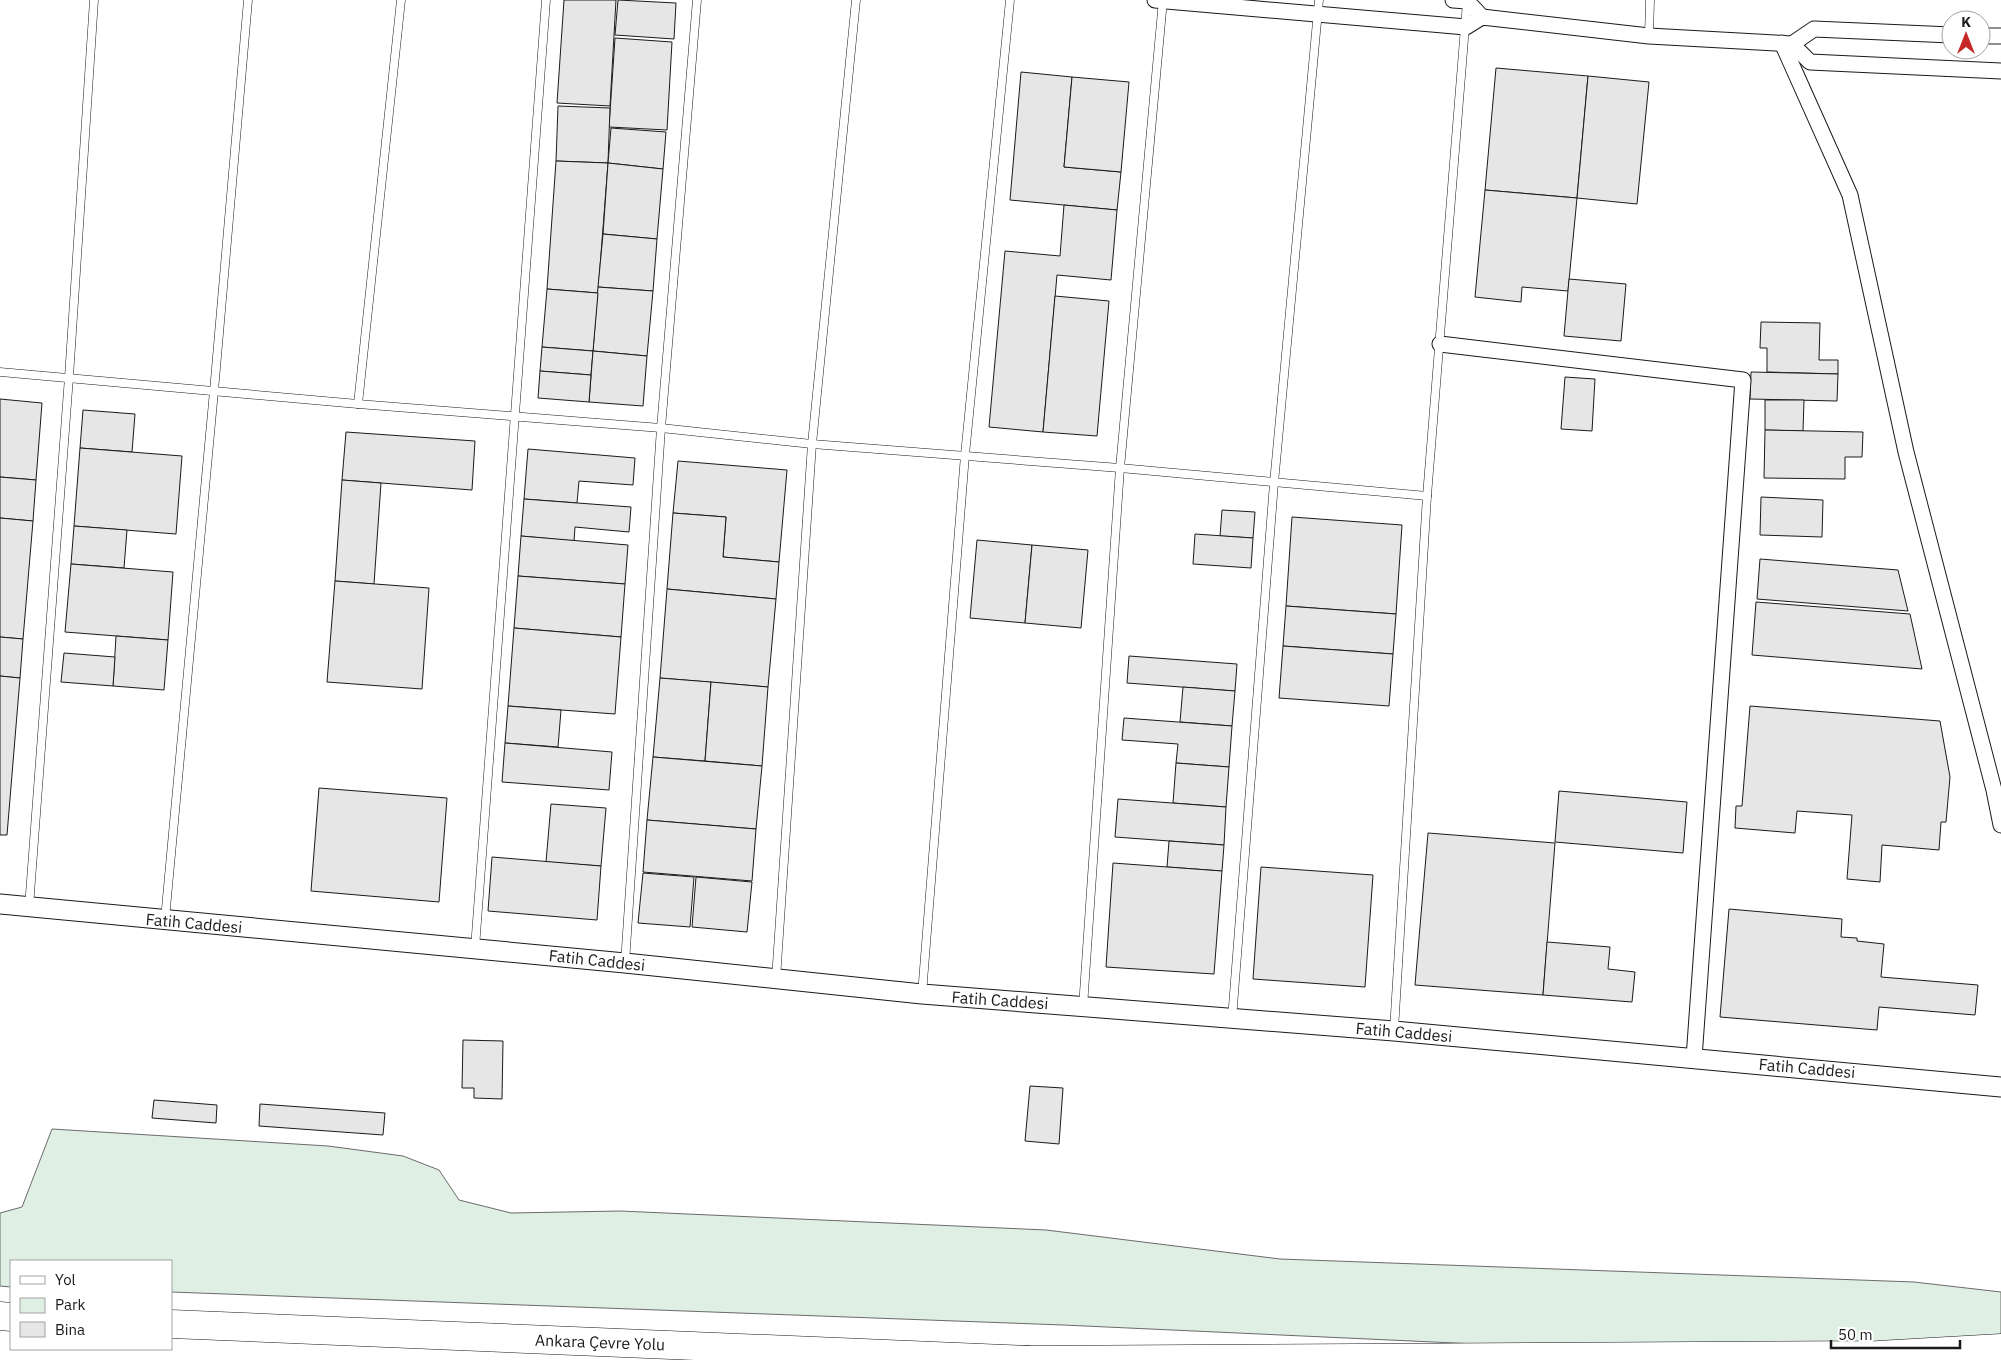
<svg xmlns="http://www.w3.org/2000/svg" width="2001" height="1360" font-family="'IBM Plex Sans',sans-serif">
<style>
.green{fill:#e0efe3;stroke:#6a6a6a}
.building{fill:#e6e6e6;stroke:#1a1a1a}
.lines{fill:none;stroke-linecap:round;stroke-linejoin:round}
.service-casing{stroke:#1a1a1a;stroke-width:9}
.minor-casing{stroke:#1a1a1a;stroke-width:17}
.tertiary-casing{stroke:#1a1a1a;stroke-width:21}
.motorway-casing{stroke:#1a1a1a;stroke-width:29}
.service{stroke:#fff;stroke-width:8}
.minor{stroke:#fff;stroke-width:15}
.tertiary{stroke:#fff;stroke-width:19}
.motorway{stroke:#fff;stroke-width:28}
.labels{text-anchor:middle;stroke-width:4;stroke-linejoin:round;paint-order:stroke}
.street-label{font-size:16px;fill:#1a1a1a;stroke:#fff}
</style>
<rect width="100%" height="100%" fill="#fff"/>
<path class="green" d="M52,1129L328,1146L403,1156L439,1170L459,1200L511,1213L620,1211L1046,1230L1280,1259L1914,1282L2001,1292V1336L1651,1352L1063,1325L171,1292V1261H11V1287L0,1286V1213L22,1207Z"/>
<g class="building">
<path d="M564,0H616L610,106L557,103Z"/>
<path d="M618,0L676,3L674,39L615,35Z"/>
<path d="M615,38L672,42L667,130L609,127Z"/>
<path d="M1496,68L1588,76L1577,198L1485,190Z"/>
<path d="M1021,72L1072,77L1064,167L1121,172L1117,210L1010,200Z"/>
<path d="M1588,76L1649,82L1637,204L1577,198Z"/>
<path d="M1072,77L1129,82L1121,172L1064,167Z"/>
<path d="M558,106L610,108L608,163L556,161Z"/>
<path d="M611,128L666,132L663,169L608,163Z"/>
<path d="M556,161L608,163L598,293L547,289Z"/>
<path d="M608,163L663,169L657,239L603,234Z"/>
<path d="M1485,190L1577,198L1568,291L1522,287L1521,302L1475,297Z"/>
<path d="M1064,205L1117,210L1111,280L1057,275L1043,432L989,427L1005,251L1060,256Z"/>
<path d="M603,234L657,239L653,291L598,287Z"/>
<path d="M1569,279L1626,284L1621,341L1564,336Z"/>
<path d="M598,287L653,291L647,356L593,351Z"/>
<path d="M547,289L598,293L593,351L542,347Z"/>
<path d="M1055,296L1109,301L1097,436L1043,432Z"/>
<path d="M1761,322L1820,323L1819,360H1838V374L1767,372V348H1760Z"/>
<path d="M542,347L593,351L591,375L540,371Z"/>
<path d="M593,351L647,356L643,406L589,402Z"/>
<path d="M540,371L591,375L589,402L538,398Z"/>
<path d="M1751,372L1838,374L1837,401L1750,399Z"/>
<path d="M1565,377L1595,379L1592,431L1561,429Z"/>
<path d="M0,399L42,403L36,480L0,477Z"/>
<path d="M1765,400H1804L1803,431L1765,430Z"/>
<path d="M83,410L135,414L132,452L80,448Z"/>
<path d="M1765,430L1863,432L1862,457H1845V479L1764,478Z"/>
<path d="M346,432L475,441L472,490L342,480Z"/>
<path d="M80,448L182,456L176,534L74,526Z"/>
<path d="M528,449L635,458L633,485L579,481L577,503L524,499Z"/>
<path d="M678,461L787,470L779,562L723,557L726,517L673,513Z"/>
<path d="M0,477L36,480L33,521L0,518Z"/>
<path d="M342,480L381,483L374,584L335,581Z"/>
<path d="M1761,497L1823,500L1822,537L1760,535Z"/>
<path d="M524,499L631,507L629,532L575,527L574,541L521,536Z"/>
<path d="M1222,510L1255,512L1253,538L1220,536Z"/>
<path d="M673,513L726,517L723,557L779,562L776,599L667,589Z"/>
<path d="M1292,517L1402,525L1396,614L1286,606Z"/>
<path d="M0,518L33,521L23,639L0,637Z"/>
<path d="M74,526L127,530L124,568L71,564Z"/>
<path d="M1195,534L1253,538L1251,568L1193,564Z"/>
<path d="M521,536L628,545L625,584L518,576Z"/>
<path d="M977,540L1032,545L1025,623L970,618Z"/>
<path d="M1032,545L1088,550L1081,628L1025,623Z"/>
<path d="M1760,559L1898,570L1908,611L1757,599Z"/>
<path d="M71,564L173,572L168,640L65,632Z"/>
<path d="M518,576L625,584L621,637L514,628Z"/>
<path d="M335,581L429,588L422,689L327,682Z"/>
<path d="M667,589L776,599L768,687L660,678Z"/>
<path d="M1756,602L1910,614L1922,669L1752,655Z"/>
<path d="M1286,606L1396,614L1393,654L1283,646Z"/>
<path d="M514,628L621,637L615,714L508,706Z"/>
<path d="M116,636L168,640L164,690L113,686Z"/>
<path d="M0,637L23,639L20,678L0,676Z"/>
<path d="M1283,646L1393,654L1389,706L1279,698Z"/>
<path d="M64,653L115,657L113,686L61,682Z"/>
<path d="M1129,656L1237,664L1235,691L1127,683Z"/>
<path d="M0,676L20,678L7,835H0Z"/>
<path d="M660,678L711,682L705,761L653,757Z"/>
<path d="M711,682L768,687L762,766L705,761Z"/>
<path d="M1183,687L1235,691L1232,726L1180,722Z"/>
<path d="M508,706L561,710L558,747L505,743Z"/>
<path d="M1750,706L1940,721L1950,777L1946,822H1941L1939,850L1882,845L1880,882L1847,879L1852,815L1797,811L1795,833L1735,828L1736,806H1742Z"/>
<path d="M1124,718L1232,726L1229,767L1176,763L1178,744L1122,740Z"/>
<path d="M505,743L612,752L609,790L502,782Z"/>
<path d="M653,757L762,766L756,829L647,820Z"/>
<path d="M1176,763L1229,767L1226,807L1173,803Z"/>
<path d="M319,788L447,798L439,902L311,891Z"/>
<path d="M1559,791L1687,802L1683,853L1555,842Z"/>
<path d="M1118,799L1226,807L1224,845L1115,837Z"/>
<path d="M551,804L606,808L601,866L546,862Z"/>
<path d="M647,820L756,829L752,881L643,872Z"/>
<path d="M1428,833L1555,843L1543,995L1415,985Z"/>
<path d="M1169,841L1224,845L1222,871L1167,867Z"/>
<path d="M492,857L601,866L597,920L488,911Z"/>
<path d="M1113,863L1222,871L1214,974L1106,967Z"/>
<path d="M1261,867L1373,875L1365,987L1253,979Z"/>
<path d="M643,873L694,877L690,927L638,923Z"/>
<path d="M696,877L752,882L747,932L692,927Z"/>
<path d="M1729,909L1842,919L1841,937L1857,938V941L1884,944L1881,977L1978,985L1975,1015L1879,1007L1877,1030L1720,1017Z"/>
<path d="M1547,942L1610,947L1608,969L1635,972L1632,1002L1543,995Z"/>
<path d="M463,1040L503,1041L502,1099L474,1098V1088H462Z"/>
<path d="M1030,1086L1063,1088L1059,1144L1025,1141Z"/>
<path d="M154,1100L217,1105L216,1123L152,1118Z"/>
<path d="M260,1104L385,1113L383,1135L259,1126Z"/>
</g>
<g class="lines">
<g class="service-casing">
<g id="service">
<path d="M1649,36L1650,0"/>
<path d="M0,372L358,404L661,428L812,444L1120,468L1427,496"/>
<path d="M358,404L401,0"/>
<path d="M29,907L69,377L94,0"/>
<path d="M165,919L214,391L248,0"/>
<path d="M475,948L546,0"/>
<path d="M625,963L661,428L697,0"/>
<path d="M776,979L812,444L856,0"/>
<path d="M922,994L965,455L1010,0"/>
<path d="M1083,1007L1120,468L1163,0"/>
<path d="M1232,1019L1274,483L1319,0"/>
<path d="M1394,1030L1427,496L1467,2"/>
</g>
</g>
<g class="minor-casing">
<g id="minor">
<path d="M1155,0L1466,27L1482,17L1649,36L1792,44L1814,29L1951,35"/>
<path d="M1453,0L1467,1L1482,17"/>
<path d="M1981,36H2001"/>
<path d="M1782,43L1850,195L1906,452L1994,790L2001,825"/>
<path d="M1792,44L1810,62L2001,71"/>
<path d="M1440,344L1743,380L1694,1058"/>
</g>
</g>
<g class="tertiary-casing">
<path id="tertiary" d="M0,904L625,963L922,994L1394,1031L2001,1087"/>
</g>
<g class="motorway-casing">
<g id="motorway">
<path d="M0,1316L11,1317"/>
<path d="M171,1324L1028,1360"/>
<path d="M1024,1360L1878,1355L2001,1348"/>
</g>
</g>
<use href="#service" class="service"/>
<use href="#minor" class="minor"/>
<use href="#tertiary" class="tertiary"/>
<use href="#motorway" class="motorway"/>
</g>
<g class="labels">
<g class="street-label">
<text transform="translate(194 923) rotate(5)" y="6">Fatih Caddesi</text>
<text transform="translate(597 960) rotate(6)" y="6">Fatih Caddesi</text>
<text transform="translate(1000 1000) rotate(4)" y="6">Fatih Caddesi</text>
<text transform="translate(1404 1032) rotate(5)" y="6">Fatih Caddesi</text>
<text transform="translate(1807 1068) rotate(5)" y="6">Fatih Caddesi</text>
<text transform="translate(600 1342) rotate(2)" y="6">Ankara Çevre Yolu</text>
</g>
</g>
<rect x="10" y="1260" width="162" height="90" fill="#ffffff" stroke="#a3a3a3"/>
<rect x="20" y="1276" width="25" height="8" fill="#ffffff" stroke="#a3a3a3"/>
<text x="55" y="1285" font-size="15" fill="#1a1a1a">Yol</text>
<rect x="20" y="1298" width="25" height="15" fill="#e0efe3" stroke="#a3a3a3"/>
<text x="55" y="1310" font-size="15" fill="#1a1a1a">Park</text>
<rect x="20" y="1322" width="25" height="15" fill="#e6e6e6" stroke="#a3a3a3"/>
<text x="55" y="1335" font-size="15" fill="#1a1a1a">Bina</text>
<g transform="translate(1966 35)"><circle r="24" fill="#ffffff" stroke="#a3a3a3"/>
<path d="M0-4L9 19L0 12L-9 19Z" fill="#c62828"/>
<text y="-8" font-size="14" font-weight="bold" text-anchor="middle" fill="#1a1a1a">K</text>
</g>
<path d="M1831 1340v8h129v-8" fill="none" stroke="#1a1a1a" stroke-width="2.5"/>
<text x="1838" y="1340" font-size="15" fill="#1a1a1a" stroke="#ffffff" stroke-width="4" paint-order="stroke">50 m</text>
</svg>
